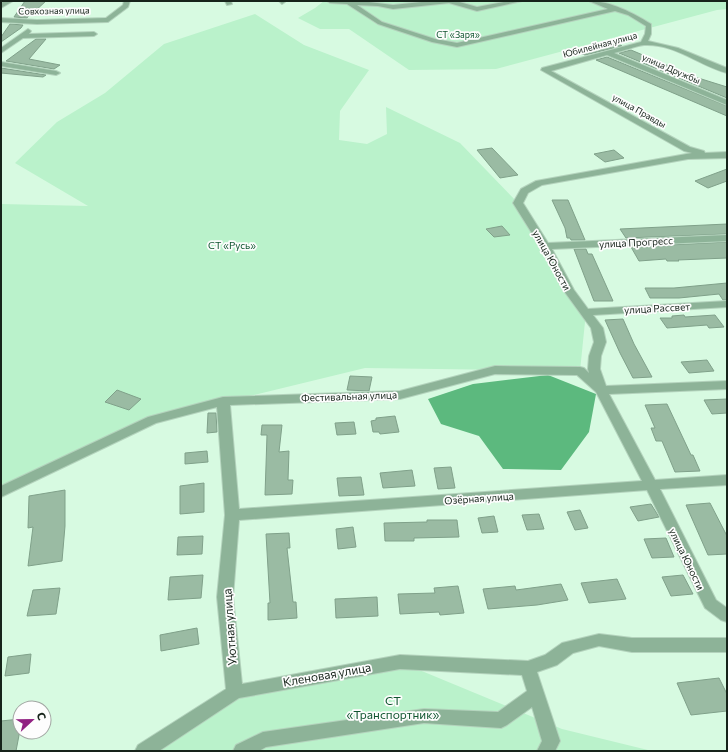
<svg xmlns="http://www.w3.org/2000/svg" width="728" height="752" font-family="Commissioner,sans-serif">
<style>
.green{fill:#baf2cb}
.water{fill:#5cb97e}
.building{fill:#9abba3;stroke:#80a18a}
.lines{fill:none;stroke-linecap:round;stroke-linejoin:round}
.minor-casing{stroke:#b4d3bd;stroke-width:2}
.minor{fill:#8db398;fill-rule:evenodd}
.labels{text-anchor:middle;stroke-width:3.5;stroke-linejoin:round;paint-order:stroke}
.far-street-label{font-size:9px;fill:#16231a;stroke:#fdfdfd}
.far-park-label{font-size:9px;fill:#105630;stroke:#fdfdfd}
.street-label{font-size:10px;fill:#16231a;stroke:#fdfdfd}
.park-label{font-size:10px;fill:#105630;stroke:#fdfdfd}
.near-street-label{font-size:12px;fill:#16231a;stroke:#fdfdfd}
.near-park-label{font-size:12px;fill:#105630;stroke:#fdfdfd}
</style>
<rect width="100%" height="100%" fill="#d7fae1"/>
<g class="green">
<path d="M324,1H727V9L717,10L496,69L409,70L349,29H320L298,18L315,8Z"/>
<path d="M255,14L304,45L369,70L340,111L339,140L367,144L387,134L386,107L460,143L518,203L586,312L580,371L365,368L152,420L1,491V204L88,206L15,163L57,122L105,93L164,44Z"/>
<path d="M400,662L562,729L652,751H144L235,692Z"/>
</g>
<path class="water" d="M548,375L596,394L589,432L561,470L503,469L479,436L441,424L428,399L473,384Z"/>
<g class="building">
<path d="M25,1H46L34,12H31L27,18L14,17Z"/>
<path d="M10,24L23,25L21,28L1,42V37Z"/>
<path d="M36,39H46L29,59L60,65L54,69L6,61Z"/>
<path d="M612,41L622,46L585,55L574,51Z"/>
<path d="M631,50L695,77L727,87V98L619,53Z"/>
<path d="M607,57L727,106V116L596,60Z"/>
<path d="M1,68L46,75L43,77L1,73Z"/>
<path d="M492,148L518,175L500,178L477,150Z"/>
<path d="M614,150L624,158L605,162L594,154Z"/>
<path d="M727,169V181L708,188L695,181Z"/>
<path d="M552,200H568L585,240H571L570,238H567L565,228Z"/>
<path d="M727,224V234L626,238L620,229Z"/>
<path d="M502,226L510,235L494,237L486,229Z"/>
<path d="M727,242V258L678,260L679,261H667L666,259L639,261L631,247Z"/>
<path d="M574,249H586L588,254H592L613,301H594Z"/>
<path d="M727,283V300H723L719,294L679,298H650L645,288H674Z"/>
<path d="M684,315L685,317L715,315L724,327L709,328L707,325L667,328L660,318H672V316Z"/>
<path d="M623,319L634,344L652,377L633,378L620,353L605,320Z"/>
<path d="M707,360L714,371L689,373L681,362Z"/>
<path d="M350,376L372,377L369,391L347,390Z"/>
<path d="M117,390L141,399L129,410L105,402Z"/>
<path d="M727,399V413L712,414L704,400Z"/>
<path d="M667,404L691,455H693L700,471L675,472L662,441H656L651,428H655L645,405Z"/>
<path d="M208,413H216L217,432L207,433Z"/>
<path d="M395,416L399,432L380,434L379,432H373L371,421L376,420V418Z"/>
<path d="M354,422L356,434L337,435L335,423Z"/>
<path d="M262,425H282L279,452L289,451L288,480H293L292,494L265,495L267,435H261Z"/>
<path d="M207,451L208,462L185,464V453Z"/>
<path d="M451,467L455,488L438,489L434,468Z"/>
<path d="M412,470L415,486L383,488L380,473Z"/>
<path d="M361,477L364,495L339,496L337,478Z"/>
<path d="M204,483V512L180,514V486Z"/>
<path d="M65,490V526L62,561L28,566L33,527L28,528L29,496Z"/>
<path d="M710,503L727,536V554L708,555L686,505Z"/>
<path d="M651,504L659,517L638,521L630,507Z"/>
<path d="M580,510L588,528L575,530L567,512Z"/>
<path d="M539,514L544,529L527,530L522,515Z"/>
<path d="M494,516L498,532L482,533L478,518Z"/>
<path d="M427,520H457L459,537L414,538V541H385L384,523L427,522Z"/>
<path d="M353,527L356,547L338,549L336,529Z"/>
<path d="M289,533L290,548H287L293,602H296L297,618L268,620V603H270L266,534Z"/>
<path d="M203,536L202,554L177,555L178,537Z"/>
<path d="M666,538L674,557L652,558L644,539Z"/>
<path d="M203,575L201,598L168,600L170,577Z"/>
<path d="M683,575L693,594L671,596L662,577Z"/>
<path d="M617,579L626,599L589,603L581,583Z"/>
<path d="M561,584L568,600L537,605L488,609L483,589L515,586L516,590Z"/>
<path d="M458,586L464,613L440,615L439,612L400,614L398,594L435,593L434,588Z"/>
<path d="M60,588L56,614L27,616L33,590Z"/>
<path d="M377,597L378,616L336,618L335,599Z"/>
<path d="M197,628L199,644L161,651L160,635Z"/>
<path d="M31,654L29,673L5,676L8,657Z"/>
<path d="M719,678L727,694V711L691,715L677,683Z"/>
<path d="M20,719V730L16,751H1V721Z"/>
</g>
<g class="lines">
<g class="minor-casing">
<g id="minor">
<path d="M5,1H13L1,8V3Z"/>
<path d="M124,1H130L128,7L108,22L37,24L1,22V18L37,20L106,18L123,5Z"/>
<path d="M225,1H231L232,4L227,5Z"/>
<path d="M279,1H285V2L282,4Z"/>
<path d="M327,1H361L393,5L431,1H456L477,7L509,1H522L477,11L449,3L393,9L378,6L357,5L382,22L435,39L457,43L608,9L589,1C611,1 633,13 651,24V34L648,41L678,48L727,68V73C700,66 674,43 644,45C635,46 624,51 614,53L727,100V105L607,55L551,71L690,147L704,151L705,153L727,152V158L688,159L542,185L528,193L523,203L548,243L727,235V241L552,249L574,290L588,309L727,301V307L593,315L603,328L606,342L601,356L600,369L606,386L727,381V389L609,394L655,480L727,475V485L660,489L716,600L727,608V622L721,620L705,608L647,490L239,520L233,597L242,684L400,655L528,661L545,655L562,643L599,634L632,638H727V652H632L599,646L573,653L557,665L537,672L560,741L555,751H537L542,741L532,707L507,725L501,728L424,723L266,747L259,751H233L236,745L263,732L424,709L498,712L527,691L522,675L400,669L239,698L159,751H135L138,745L226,689L217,597L225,515L217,407L156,423L1,497V486L148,417L223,397L400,391L495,366L580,367L584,368L589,373L588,369L589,356L594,342L591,328L564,291L540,246L513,203L521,189L536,181L692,153L684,151L541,70L542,68L641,42L645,34L646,26L628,15L615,11L457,47L432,42L378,24L347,4L330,3ZM495,374L577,375L596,392L642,481L239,509L230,405L400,399Z"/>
<path d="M28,29L31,31L29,34L94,32L97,34L94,36L23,38L1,53V48Z"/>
<path d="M1,62L56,71L60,73L56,75L1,66Z"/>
</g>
</g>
<use href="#minor" class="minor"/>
</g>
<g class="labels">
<g class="far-street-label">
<text transform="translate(54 11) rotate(-1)" y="3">Совхозная улица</text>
<text transform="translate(600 45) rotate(-15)" y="3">Юбилейная улица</text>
<text transform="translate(671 69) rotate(23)" y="3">улица Дружбы</text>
<text transform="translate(639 111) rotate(29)" y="3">улица Правды</text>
</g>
<g class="far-park-label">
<text x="458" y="38">СТ «Заря»</text>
</g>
<g class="street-label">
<text transform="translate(636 242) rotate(-3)" y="4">улица Прогресс</text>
<text transform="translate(552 260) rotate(61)" y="4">улица Юности</text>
<text transform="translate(657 308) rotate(-3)" y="4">улица Рассвет</text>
<text transform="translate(349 396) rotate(-2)" y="4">Фестивальная улица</text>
<text transform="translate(479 498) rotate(-4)" y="4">Озёрная улица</text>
<text transform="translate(687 559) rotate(64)" y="4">улица Юности</text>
</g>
<g class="park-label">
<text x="232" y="249">СТ «Русь»</text>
</g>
<g class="near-street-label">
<text transform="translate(230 627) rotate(-94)" y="4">Уютная улица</text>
<text transform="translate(327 675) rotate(-10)" y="4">Кленовая улица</text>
</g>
<g class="near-park-label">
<text x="393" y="705">СТ<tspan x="393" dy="14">«Транспортник»</tspan></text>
</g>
</g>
<rect width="728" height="752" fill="none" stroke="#16231a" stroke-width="4"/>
<g transform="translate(32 720) rotate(68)"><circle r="19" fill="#fdfdfd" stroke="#a1a6a2"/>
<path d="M0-3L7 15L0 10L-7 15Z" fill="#912182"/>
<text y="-6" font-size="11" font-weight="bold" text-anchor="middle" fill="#16231a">С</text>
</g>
</svg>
